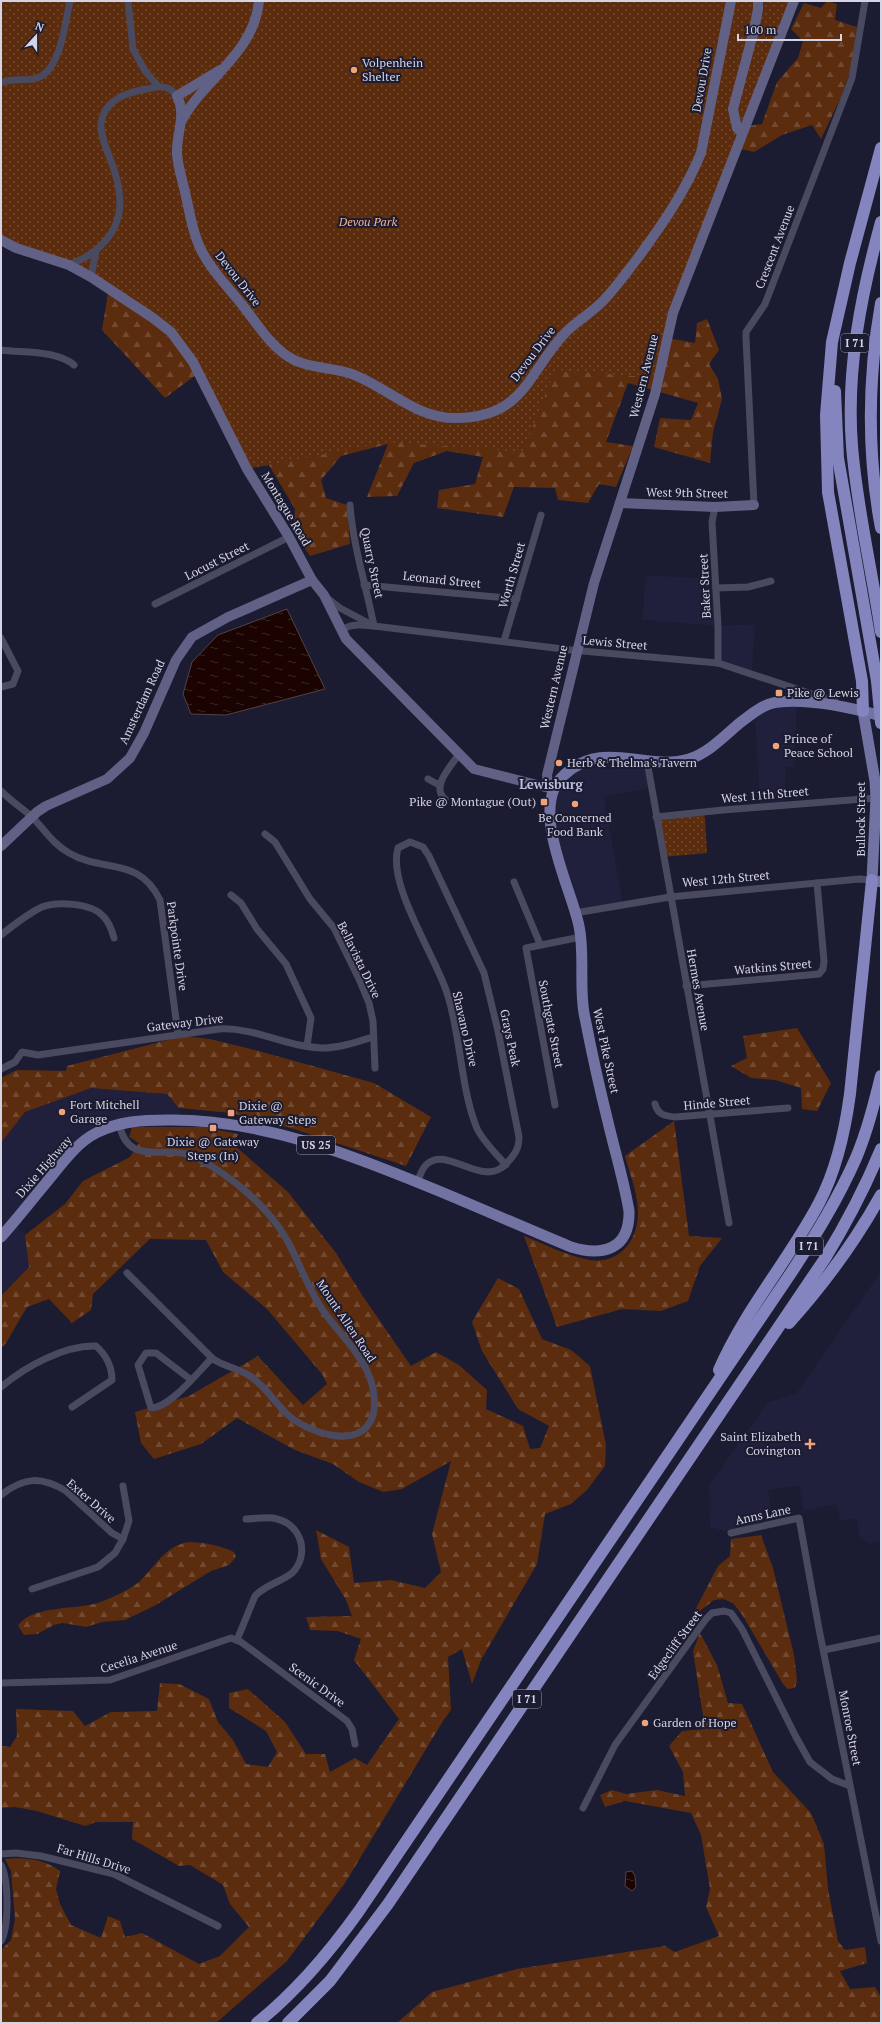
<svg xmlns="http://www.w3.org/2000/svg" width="882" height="2024" font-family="'PT Serif',serif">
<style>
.built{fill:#201f3c}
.forest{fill:url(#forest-firs)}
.park{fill:url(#park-dots)}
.water{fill:url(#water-ripples);stroke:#524244}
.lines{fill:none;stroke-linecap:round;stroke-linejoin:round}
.street{stroke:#494960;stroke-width:7}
.secondary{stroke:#616186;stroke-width:10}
.primary{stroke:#7373a3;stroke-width:11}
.highway{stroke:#8484be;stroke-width:12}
.highway-bridge{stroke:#8484be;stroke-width:12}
.poi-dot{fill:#f0a279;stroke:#1b1b31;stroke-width:1.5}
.labels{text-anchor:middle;stroke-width:4;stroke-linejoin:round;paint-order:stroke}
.shield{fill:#1b1b31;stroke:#9c9cae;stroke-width:1}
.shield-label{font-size:11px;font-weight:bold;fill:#d4d4e4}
.poi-label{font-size:12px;fill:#d4d4e4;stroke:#1b1b31;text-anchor:start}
.street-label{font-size:12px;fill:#d4d4e4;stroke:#1b1b31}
.park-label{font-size:12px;font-style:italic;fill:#f6b28f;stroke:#1b1b31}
.neighbourhood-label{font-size:13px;font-weight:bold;fill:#bdbedc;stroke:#1b1b31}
</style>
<defs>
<pattern id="forest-firs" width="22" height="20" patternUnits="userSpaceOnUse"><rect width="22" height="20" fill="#5c2c0e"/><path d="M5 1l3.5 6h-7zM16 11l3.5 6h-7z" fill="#724a31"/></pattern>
<pattern id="park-dots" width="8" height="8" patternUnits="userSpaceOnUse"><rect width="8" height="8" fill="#5c2c0e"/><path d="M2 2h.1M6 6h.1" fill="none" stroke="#724a31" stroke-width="1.8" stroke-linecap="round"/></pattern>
<pattern id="water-ripples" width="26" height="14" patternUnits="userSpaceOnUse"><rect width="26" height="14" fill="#1a0300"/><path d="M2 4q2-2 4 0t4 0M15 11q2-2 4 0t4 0" fill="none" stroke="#3a2725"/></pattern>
</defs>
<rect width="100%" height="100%" fill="#1b1b31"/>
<g class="built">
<path d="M646,575L715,579L718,626L755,624L752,673L718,663V626L642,620Z"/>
<path d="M797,702L795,767H786L785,799L781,805L760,807L755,718L764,706Z"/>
<path d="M586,760L647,761L650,788L604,797L623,904L575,913L560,868L553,789Z"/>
<path d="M91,1088L167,1094L179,1108L183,1120L96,1133L14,1223L25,1235L29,1267L1,1296V1143L25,1112Z"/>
<path d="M881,1271V1541L869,1544L860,1537L856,1518L840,1521L836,1504L804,1511L799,1486L768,1490L773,1519L759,1521L760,1527L731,1533L710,1527L709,1485L768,1402L796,1394Z"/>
</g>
<g class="forest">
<path d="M827,1L837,4L835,20L857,27L852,67L841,97L821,139L812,125L782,135L754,152L731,147L662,337L695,343L697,323L707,319L719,350L709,364L718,379L722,399L713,432L710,463L654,447L660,418L691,420L698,403L628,383L606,442L633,446L616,487L599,484L588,503L558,500L555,488L514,487L503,517L437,508L439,490L475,484L483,457L447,451L414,463L397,496L367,497L388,444L341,456L321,480L326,498L347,505L350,544L310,556L293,531L295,509L267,462L224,354L165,398L102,330L110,281L741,127L762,124L777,82L798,58L803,41L791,29L804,3L821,8Z"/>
<path d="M797,1028L831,1083L817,1111L802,1109L801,1088L775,1080L751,1078L731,1066L747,1058L743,1036Z"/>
<path d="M183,1036L210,1039L251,1049L374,1083L431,1117L406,1166L294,1129L231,1113L179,1108L167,1094L91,1088L25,1112L1,1143V1078L17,1070L66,1071L67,1066Z"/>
<path d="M674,1121L689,1236L722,1238L700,1266L688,1301L661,1311L622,1309L557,1327L524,1236C544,1244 564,1254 585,1259C622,1268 643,1235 637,1201C635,1186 629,1171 625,1156Z"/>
<path d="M132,1127H203L238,1134L234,1145L288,1192L336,1253L362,1295L411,1366L436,1352L459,1365L487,1390L486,1409L523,1426L530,1449L540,1448L549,1426L518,1409L482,1351L472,1322L498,1278L519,1289L542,1339L571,1350L590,1366L606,1445L605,1466L587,1490L571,1504L545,1514L537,1564L481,1660L472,1684L462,1649L448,1657L451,1710L443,1721L345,1883L287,1961L216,2023H1V1950L11,1940L15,1919L11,1871L5,1859C25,1857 44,1859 60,1871L56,1889L60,1904L71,1925L101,1938L108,1916L120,1921L125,1937L142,1933L199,1964L220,1956L249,1927L230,1904L223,1885L190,1865L179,1866L132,1839L133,1822H96L85,1826L37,1811L15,1807L1,1808V1746L10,1747L17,1736L16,1709L73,1711L85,1726L111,1712L157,1711L160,1683L179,1684L209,1699L218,1722L233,1740L246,1764L268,1767L277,1752L266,1731L229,1708V1693L248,1689L285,1722L306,1754H325L330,1772L355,1758L367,1765L399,1719L354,1660L361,1639L338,1631L310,1630L306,1617L352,1616L346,1600L321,1559L316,1530L349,1547L354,1583L391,1580L425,1588L441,1572L432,1534L451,1461L402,1489L383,1492L359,1482L333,1464L295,1450L237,1418L201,1444L154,1459L141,1443L135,1412L189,1396L258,1356L303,1405L327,1384L322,1374L267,1309L223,1272L206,1240L150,1239L93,1294L91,1310L72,1323L49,1299L27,1307L6,1343L1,1348V1296L29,1267L25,1235L65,1204L83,1181L130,1157L139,1143L129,1137Z"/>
<path d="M761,1535L773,1568L794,1655L797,1680L795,1688L788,1689L783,1684L743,1616L733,1603L723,1599L714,1600L691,1618L718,1566L730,1556L731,1539Z"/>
<path d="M190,1542C206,1543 219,1545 234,1552L236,1557L229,1565L211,1571L154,1606L125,1620L102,1622L86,1627L63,1623L54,1625L37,1634L24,1635L18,1626C30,1605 79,1610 101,1602C113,1597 129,1590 139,1582C155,1567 166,1544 190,1542Z"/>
<path d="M700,1633L717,1665L728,1703L742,1704L773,1772L811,1813L824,1844L828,1889L838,1941L845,1950L865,1947L867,1963L840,1971L850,1989L875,1987L881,1997V2023H397L432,1992L517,1969L665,1946L675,1952L719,1936L706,1907L710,1889L701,1835L691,1813L625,1801L605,1807L600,1795L612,1790L626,1794L657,1790L685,1796L683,1772L669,1746L682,1731L705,1729L693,1651Z"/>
</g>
<g class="park">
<path d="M1,1H794L677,302L659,378L555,370L523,452L388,442L247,469L212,398L171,332L91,277L1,240Z"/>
<path d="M702,812L705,818L707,853L663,857L656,817Z"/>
</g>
<g class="water">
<path d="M287,609L325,689L226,715L191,714L183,694L192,662L218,635Z"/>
<path d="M632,1871L635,1876L636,1887L632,1891L625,1886L626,1872Z"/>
</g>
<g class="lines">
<g class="street">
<path d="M128,1L133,49L145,71L158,86"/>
<path d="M1,83C12,77 26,82 37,78C61,70 65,23 70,1"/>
<path d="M69,265C78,261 88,257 96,250C126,225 124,195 111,161C107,150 100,136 101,123C105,99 126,93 146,89C154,88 160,85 167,88C171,89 174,93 177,96"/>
<path d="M91,277L96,251"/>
<path d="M1,350C24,353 56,350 74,365"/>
<path d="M754,505L746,338V332L765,304L852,78L865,1"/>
<path d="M715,507L712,522L718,626V663"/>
<path d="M364,585L517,599"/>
<path d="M716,588L748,587L771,581"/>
<path d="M327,598L340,608L374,626L571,650L718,663L836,702"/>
<path d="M155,604L289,537"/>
<path d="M341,631C350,623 362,625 374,626C366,585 353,546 350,505"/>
<path d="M1,638L18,671L13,684L1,687"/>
<path d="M504,641L541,515"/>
<path d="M647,761L729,1223"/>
<path d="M428,779L439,785"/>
<path d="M1,791C11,801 22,808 32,817C45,830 53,844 69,853C103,873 139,856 160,900L178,1034"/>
<path d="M445,799C430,787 452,765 459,754"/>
<path d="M656,817L723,810L876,798"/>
<path d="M265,834L275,842L310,899L334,928L359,979L369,1003L373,1021L375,1068"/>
<path d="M514,882L540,944"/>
<path d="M231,895L241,903L257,929L286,964L311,1018L307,1046"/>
<path d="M575,913L670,897L859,879L872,880"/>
<path d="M1,935C14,925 27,914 42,907C57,901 91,903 103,916C109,922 112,930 114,938"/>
<path d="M686,986L819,974L823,969L824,961L817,883"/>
<path d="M1,1069L15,1062L22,1052L38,1055L219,1029C255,1027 286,1047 322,1048C339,1048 357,1042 373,1037"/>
<path d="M655,1104C658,1115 665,1116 675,1117L788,1108"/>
<path d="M555,1105L526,948L581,937"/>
<path d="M119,1123C128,1170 167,1142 197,1158C231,1176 268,1206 287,1240C300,1264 308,1289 324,1312C338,1332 357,1349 367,1371C374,1385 378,1409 370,1422C355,1449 307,1432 288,1415C275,1403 265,1386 250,1376C238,1368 225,1367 213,1359L127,1273"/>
<path d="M417,1182C420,1176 422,1168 427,1164C448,1145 483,1190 507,1163C515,1154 519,1149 519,1137L498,1031L484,973L429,856L423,847L410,842L398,848C387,885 435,955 447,993C461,1036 460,1084 476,1126C480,1138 497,1155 506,1165"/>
<path d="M190,1379L156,1353H146L138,1365L151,1408C170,1408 198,1372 212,1358"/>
<path d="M1,1387C25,1367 64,1345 96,1346C106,1355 112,1366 112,1380L72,1407"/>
<path d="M1,1495C24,1477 41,1476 66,1491L112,1533L123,1539"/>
<path d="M731,1533L799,1518L819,1629L881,1941"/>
<path d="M32,1589L98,1567L115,1553L123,1539L129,1521L123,1486"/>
<path d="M237,1640L255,1596C265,1585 281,1582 292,1573C310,1555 302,1525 277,1519C268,1516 256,1519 246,1519"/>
<path d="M824,1650L881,1638"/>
<path d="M1,1683L110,1680L231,1638L241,1642L347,1721L352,1729L355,1744"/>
<path d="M583,1808L615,1745L706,1619L712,1613L724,1611L731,1613L742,1629L796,1737L810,1762L832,1779L850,1786"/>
<path d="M1,1854L16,1853L41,1856L114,1874L218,1926"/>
<path d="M1,1865C9,1880 9,1927 1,1941"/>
</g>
<g class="secondary">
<path d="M220,70L177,96C187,116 176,133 177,154C178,167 182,179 185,192C190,213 193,238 205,257C214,273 228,287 239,301C256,321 270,348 294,360C312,369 333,367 352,374C389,388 416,419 457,418C526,417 528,371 566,332C577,321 591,313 602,302C615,289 626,273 637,259C662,225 685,192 701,153L731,1"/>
<path d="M182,120C206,77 254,53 259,1"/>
<path d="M742,133L737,128L733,109L754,30L758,9V1"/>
<path d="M1,240L16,248L69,265L91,277L153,318L171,332L193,362L247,469L289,537L312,580L324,595L346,639L474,769L553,789"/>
<path d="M620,503L715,507L754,505"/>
<path d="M553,789L548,783L547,775L594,583L655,394L673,313L794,1"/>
<path d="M1,846L37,812L46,806L107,779L130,758L144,733L176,660L192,637L228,617L312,580"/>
</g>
<g class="primary">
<path d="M863,711L875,781L876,798L872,880L881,882"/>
<path d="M1,1237C17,1219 31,1201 46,1183C61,1165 75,1144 96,1133C119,1121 143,1120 168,1120C262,1119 349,1154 434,1189C480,1208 525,1228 571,1247C603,1257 630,1249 629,1211C624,1181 615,1152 608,1122C599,1086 591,1049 584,1013C579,984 585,954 579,926C571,887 528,807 564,775C603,738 645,772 689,759C709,753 725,735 741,722C752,714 764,703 779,702C809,699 852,708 881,716"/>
</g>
<g class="highway">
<path d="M881,222C861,295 846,370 852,446C857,509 872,570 881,632"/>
<path d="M881,303C868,377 867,453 881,528"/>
<path d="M835,391L838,458L877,681"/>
<path d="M863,711L862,681L828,492L826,415L832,342L850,263L881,148"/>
<path d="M789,1323C824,1284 856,1240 881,1195"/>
<path d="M719,1370C745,1310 789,1260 819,1203C837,1169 845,1131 850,1094L872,880"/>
<path d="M257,2023C297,1991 329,1953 359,1911L791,1273C815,1236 838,1199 856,1158C867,1132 874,1104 881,1076"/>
<path d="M288,2023L330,1981L388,1904L824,1260C846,1224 865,1188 881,1149"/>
</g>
<path class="highway-bridge" d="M877,681L881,723"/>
</g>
<g class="poi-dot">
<circle cx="354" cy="70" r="4"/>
<rect x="775" y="689" width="8" height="8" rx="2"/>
<circle cx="776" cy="746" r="4"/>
<circle cx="559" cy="763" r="4"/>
<rect x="540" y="798" width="8" height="8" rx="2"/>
<circle cx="575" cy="804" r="4"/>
<circle cx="62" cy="1112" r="4"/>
<rect x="227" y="1109" width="8" height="8" rx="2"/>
<rect x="209" y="1124" width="8" height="8" rx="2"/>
<path d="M808 1438h4v4h4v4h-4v4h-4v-4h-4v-4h4z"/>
<circle cx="645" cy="1723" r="4"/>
</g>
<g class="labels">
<g class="shield">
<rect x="841" y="334" width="28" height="18" rx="3"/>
<rect x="297" y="1136" width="38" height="18" rx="3"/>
<rect x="795" y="1237" width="28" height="18" rx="3"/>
<rect x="513" y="1690" width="28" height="18" rx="3"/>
</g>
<g class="shield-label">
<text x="855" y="347">I 71</text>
<text x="316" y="1149">US 25</text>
<text x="809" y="1250">I 71</text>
<text x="527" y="1703">I 71</text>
</g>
<g class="poi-label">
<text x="362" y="67">Volpenhein<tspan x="362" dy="14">Shelter</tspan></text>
<text x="787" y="697">Pike @ Lewis</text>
<text x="784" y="743">Prince of<tspan x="784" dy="14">Peace School</tspan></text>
<text x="567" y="767">Herb &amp; Thelma's Tavern</text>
<text x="536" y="806" text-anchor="end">Pike @ Montague (Out)</text>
<text x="575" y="822" text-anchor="middle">Be Concerned<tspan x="575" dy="14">Food Bank</tspan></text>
<text x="70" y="1109">Fort Mitchell<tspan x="70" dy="14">Garage</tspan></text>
<text x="239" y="1110">Dixie @<tspan x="239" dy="14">Gateway Steps</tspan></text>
<text x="213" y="1146" text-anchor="middle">Dixie @ Gateway<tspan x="213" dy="14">Steps (In)</tspan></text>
<text x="801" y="1441" text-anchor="end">Saint Elizabeth<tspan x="801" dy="14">Covington</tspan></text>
<text x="653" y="1727">Garden of Hope</text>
</g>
<g class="street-label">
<text transform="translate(702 80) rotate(-80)" y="4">Devou Drive</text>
<text transform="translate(775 247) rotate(-69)" y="4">Crescent Avenue</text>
<text transform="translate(238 279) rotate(52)" y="4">Devou Drive</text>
<text transform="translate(533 354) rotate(-53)" y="4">Devou Drive</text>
<text transform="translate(644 376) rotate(-76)" y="4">Western Avenue</text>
<text transform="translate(687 493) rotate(1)" y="4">West 9th Street</text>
<text transform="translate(286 509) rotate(59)" y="4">Montague Road</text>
<text transform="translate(217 561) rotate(-27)" y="4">Locust Street</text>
<text transform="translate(372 563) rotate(78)" y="4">Quarry Street</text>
<text transform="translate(512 575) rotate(-74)" y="4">Worth Street</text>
<text transform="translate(442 580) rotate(6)" y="4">Leonard Street</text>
<text transform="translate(705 586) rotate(-93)" y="4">Baker Street</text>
<text transform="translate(615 643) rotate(5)" y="4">Lewis Street</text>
<text transform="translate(554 687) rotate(-77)" y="4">Western Avenue</text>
<text transform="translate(142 702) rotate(-65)" y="4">Amsterdam Road</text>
<text transform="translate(765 795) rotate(-5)" y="4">West 11th Street</text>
<text transform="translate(861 819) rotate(-90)" y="4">Bullock Street</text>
<text transform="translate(726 879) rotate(-5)" y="4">West 12th Street</text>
<text transform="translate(177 946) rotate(82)" y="4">Parkpointe Drive</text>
<text transform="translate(359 960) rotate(64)" y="4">Bellavista Drive</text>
<text transform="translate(773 967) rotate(-5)" y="4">Watkins Street</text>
<text transform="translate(698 990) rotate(80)" y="4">Hermes Avenue</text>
<text transform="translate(185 1023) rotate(-7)" y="4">Gateway Drive</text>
<text transform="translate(551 1024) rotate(79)" y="4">Southgate Street</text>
<text transform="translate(465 1029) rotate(77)" y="4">Shavano Drive</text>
<text transform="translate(510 1038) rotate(78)" y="4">Grays Peak</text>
<text transform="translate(606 1051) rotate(78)" y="4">West Pike Street</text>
<text transform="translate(717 1103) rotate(-5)" y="4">Hinde Street</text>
<text transform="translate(44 1167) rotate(-49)" y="4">Dixie Highway</text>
<text transform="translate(346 1321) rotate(56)" y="4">Mount Allen Road</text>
<text transform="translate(91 1501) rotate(41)" y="4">Exter Drive</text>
<text transform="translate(763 1515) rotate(-12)" y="4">Anns Lane</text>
<text transform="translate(675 1645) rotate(-54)" y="4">Edgecliff Street</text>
<text transform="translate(139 1657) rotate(-18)" y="4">Cecelia Avenue</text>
<text transform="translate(317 1685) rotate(36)" y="4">Scenic Drive</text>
<text transform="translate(850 1728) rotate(79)" y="4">Monroe Street</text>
<text transform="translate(94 1859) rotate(17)" y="4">Far Hills Drive</text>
</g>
<g class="park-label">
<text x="368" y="226">Devou Park</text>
</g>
<g class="neighbourhood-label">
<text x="551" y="789">Lewisburg</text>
</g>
</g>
<rect width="882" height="2024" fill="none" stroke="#d4d4e4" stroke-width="4"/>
<g transform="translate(36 36) rotate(21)" stroke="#1b1b31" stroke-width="3" paint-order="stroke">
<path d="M0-3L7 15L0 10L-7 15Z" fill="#d4d4e4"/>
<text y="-6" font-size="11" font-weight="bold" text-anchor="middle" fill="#d4d4e4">N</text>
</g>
<path d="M738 34v6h103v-6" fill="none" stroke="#d4d4e4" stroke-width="2"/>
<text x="744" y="34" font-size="12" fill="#d4d4e4" stroke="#1b1b31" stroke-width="3" paint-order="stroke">100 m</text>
</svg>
